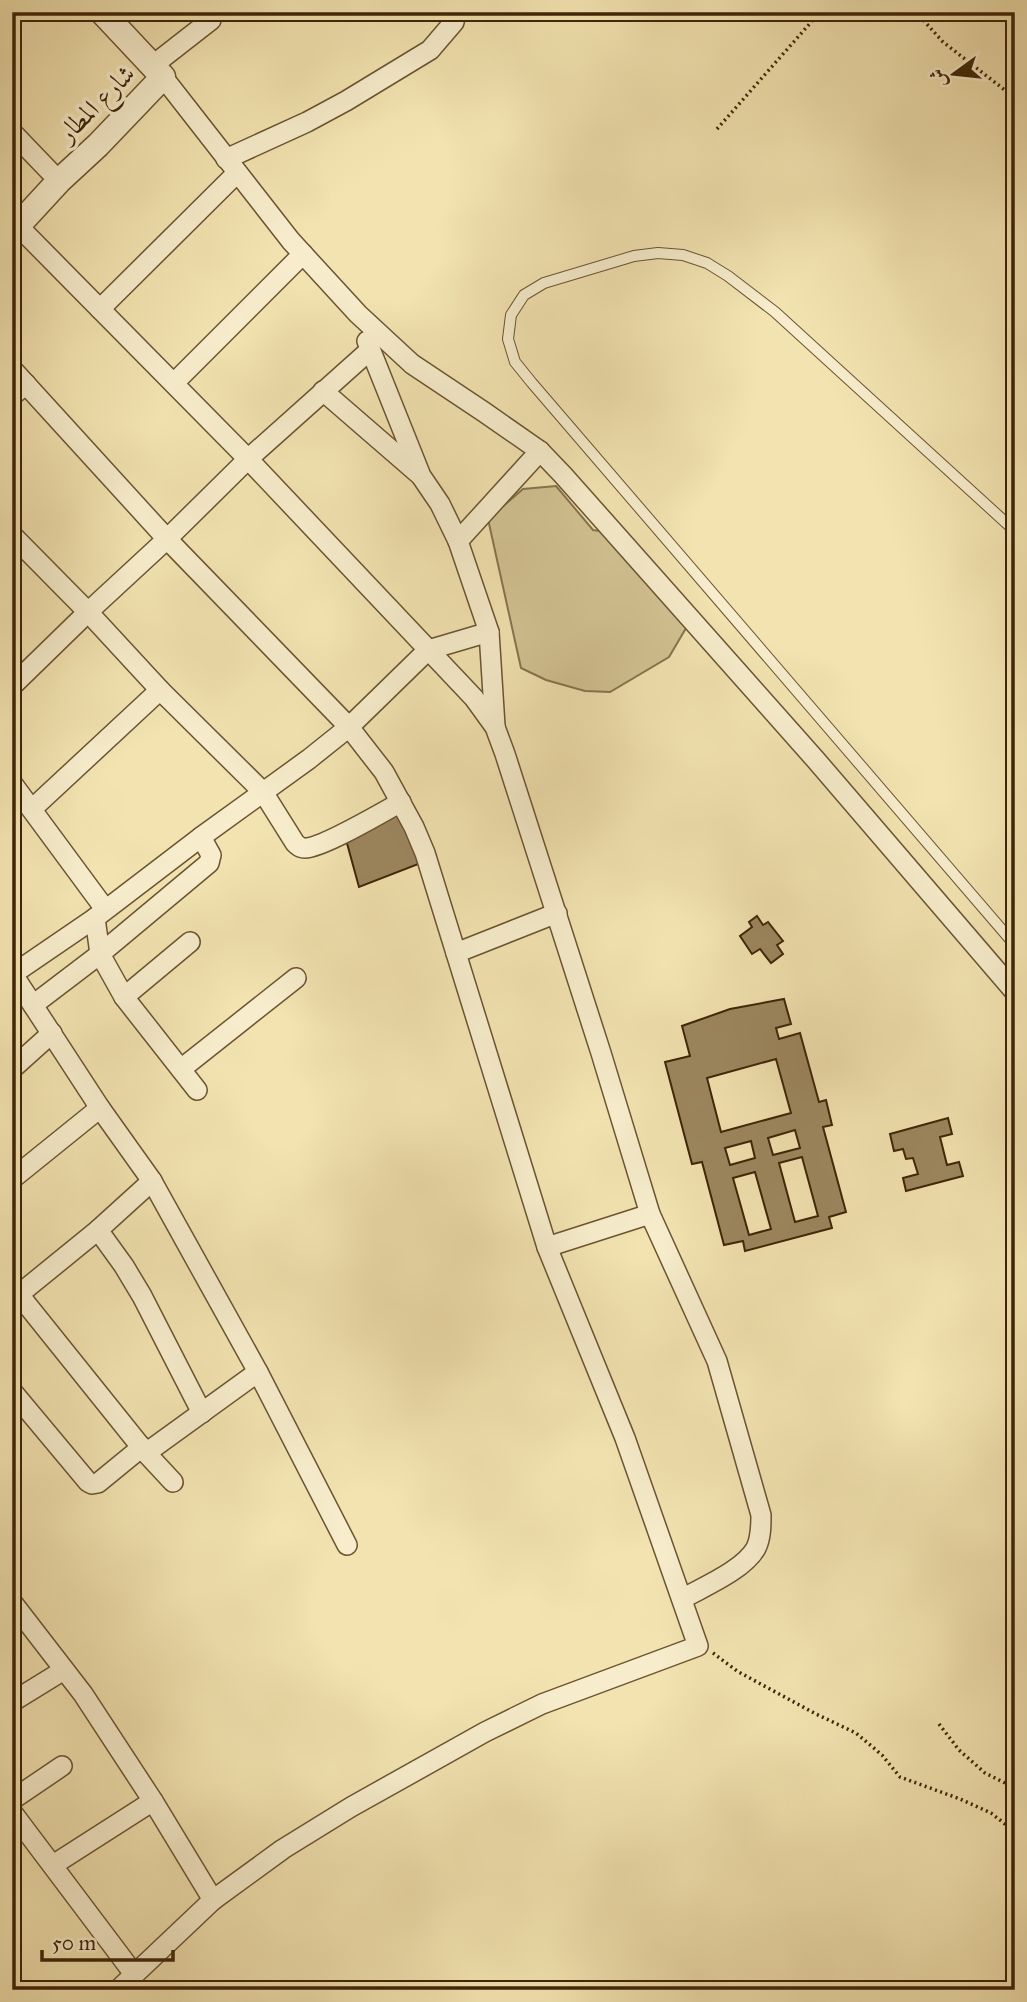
<svg xmlns="http://www.w3.org/2000/svg" width="1027" height="2002" font-family="'IM FELL Great Primer',Amiri,serif">
<style>
.green{fill:#d3c393;stroke:#88744e;stroke-width:2}
.building{fill:#9c875f;stroke:#3e2408;stroke-width:2;fill-rule:evenodd}
.lines{fill:none;stroke-linecap:round;stroke-linejoin:round}
.service-casing{stroke:#6b5432;stroke-width:12}
.minor-casing{stroke:#6b5432;stroke-width:22}
.tertiary-casing{stroke:#6b5432;stroke-width:27}
.path{stroke:#3e2408;stroke-width:3.5;stroke-dasharray:2 3.5;stroke-linecap:butt}
.service{stroke:#f7edcc;stroke-width:10}
.minor{stroke:#f7edcc;stroke-width:19}
.tertiary{stroke:#f7edcc;stroke-width:24}
.labels{text-anchor:middle;stroke-width:7;stroke-linejoin:round;paint-order:stroke}
.street-label{font-size:26px;fill:#3e2408;stroke:#f7edcc}
</style>
<rect width="100%" height="100%" fill="#f2e3b0"/>
<filter id="stains"><feTurbulence type="fractalNoise" baseFrequency=".00286" numOctaves="4"/><feColorMatrix values="0 0 0 0 .2 0 0 0 0 .09 0 0 0 0 .02 0 0 0 .5 -.17"/></filter>
<radialGradient id="worn" r=".72"><stop offset=".6" stop-color="#630" stop-opacity="0"/><stop offset="1" stop-color="#630" stop-opacity=".3"/></radialGradient>
<path class="green" d="M556,486L593,530L608,532L689,623L669,657L610,692L585,691L546,680L521,668L488,519L523,489Z"/>
<g class="building">
<path d="M401,807L421,863L359,887L345,836Z"/>
<path d="M757,916L763,925L768,922L783,941L777,945L783,954L771,963L760,949L752,954L740,936L752,927L749,922Z"/>
<path d="M784,999L791,1024L776,1028L779,1039L800,1033L819,1102L826,1100L832,1125L823,1127L846,1212L829,1217L832,1228L745,1251L743,1241L724,1245L702,1162L692,1164L665,1062L690,1056L682,1026L730,1009ZM776,1059L791,1113L721,1132L707,1078ZM795,1130L800,1148L773,1155L768,1138ZM751,1141L755,1158L730,1165L725,1148ZM802,1157L818,1216L795,1222L779,1163ZM755,1172L771,1229L749,1235L733,1178Z"/>
<path d="M948,1118L952,1134L940,1137L947,1165L959,1162L963,1176L906,1191L903,1178L918,1174L913,1158L906,1159L903,1149L894,1151L890,1134Z"/>
</g>
<g class="lines">
<g class="service-casing">
<path id="service" d="M1015,531L775,312L728,276L707,263L683,255L658,253L634,256L544,283L524,295L511,315L508,339L515,362L532,383L1015,945"/>
</g>
<g class="minor-casing">
<g id="minor">
<path d="M152,66L211,20"/>
<path d="M163,77L291,241L358,314L412,364L484,412L540,451L563,475L815,759L1015,992"/>
<path d="M12,132L59,181"/>
<path d="M226,159L307,122L346,101L430,50L454,22L456,12"/>
<path d="M18,226L248,459L474,698L495,727L505,754L601,1053L650,1214L717,1361L761,1515C761,1526 761,1538 756,1548C744,1570 703,1587 682,1599"/>
<path d="M100,309L237,173"/>
<path d="M367,341L421,476L440,504L458,541L489,632L495,726"/>
<path d="M12,369L167,539L349,727L384,772L414,827L425,853L547,1247L625,1438L698,1646L542,1704L485,1732L351,1807L283,1849L213,1900L118,1990"/>
<path d="M174,383L303,254"/>
<path d="M323,391L420,475"/>
<path d="M12,396L26,384"/>
<path d="M12,535L88,612L160,690L263,792L295,843C300,847 299,848 305,848C322,848 383,812 401,802"/>
<path d="M458,541L540,451"/>
<path d="M12,686L88,612L167,539L248,459L370,350"/>
<path d="M12,783L105,909"/>
<path d="M32,809L160,690"/>
<path d="M95,918L100,954L124,997L197,1090"/>
<path d="M456,953L557,913"/>
<path d="M12,973L100,1108L152,1181L258,1372L347,1545"/>
<path d="M13,974L95,918L201,837L309,759L349,727L428,650L489,632"/>
<path d="M124,997L190,942"/>
<path d="M33,1005L100,954L209,863L211,855L201,837"/>
<path d="M12,1069L52,1033"/>
<path d="M181,1069L296,978"/>
<path d="M12,1179L100,1108"/>
<path d="M98,1230L124,1266L142,1296L202,1413"/>
<path d="M547,1247L650,1214"/>
<path d="M12,1286L146,1453L173,1482"/>
<path d="M12,1300L98,1230L152,1181"/>
<path d="M12,1391L88,1482L92,1484L98,1483L142,1447"/>
<path d="M146,1453L258,1372"/>
<path d="M12,1602L83,1694L153,1801L213,1900"/>
<path d="M12,1702L64,1670"/>
<path d="M12,1800L62,1766"/>
<path d="M12,1812L134,1974"/>
<path d="M53,1865L153,1801"/>
</g>
</g>
<g class="tertiary-casing">
<path id="tertiary" d="M12,232L59,181L98,145L163,77L102,12"/>
</g>
<g class="path">
<path d="M916,12L943,42L1015,98"/>
<path d="M717,129L820,12"/>
<path d="M713,1653L737,1671L757,1682L816,1714L856,1733L882,1755L900,1777L960,1799L991,1813L1015,1832"/>
<path d="M939,1724L959,1750L985,1773L1015,1788"/>
</g>
<use href="#service" class="service"/>
<use href="#minor" class="minor"/>
<use href="#tertiary" class="tertiary"/>
</g>
<g class="labels">
<g class="street-label">
<text transform="translate(96 103) rotate(-45)" y="9">شارع المطار</text>
</g>
</g>
<rect width="1027" height="2002" fill="none" stroke="#f2e3b0" stroke-width="42"/>
<rect x="14" y="14" width="999" height="1974" fill="none" stroke="#3e2408" stroke-width="3.5"/>
<rect x="21" y="21" width="985" height="1960" fill="none" stroke="#3e2408" stroke-width="2"/>
<g transform="translate(954 74) rotate(255)" stroke="#f7edcc" stroke-width="5" paint-order="stroke">
<path d="M0-5L12 26L0 18L-12 26Z" fill="#3e2408"/>
<text y="-10" font-size="19" font-weight="bold" text-anchor="middle" fill="#3e2408">ش</text>
</g>
<path d="M42 1950v10h131v-10" fill="none" stroke="#3e2408" stroke-width="3.5"/>
<text x="52" y="1950" font-size="21" fill="#3e2408" stroke="#f7edcc" stroke-width="5" paint-order="stroke">50 m</text>
<rect width="100%" height="100%" filter="url(#stains)"/>
<rect width="100%" height="100%" fill="url(#worn)"/>
</svg>
